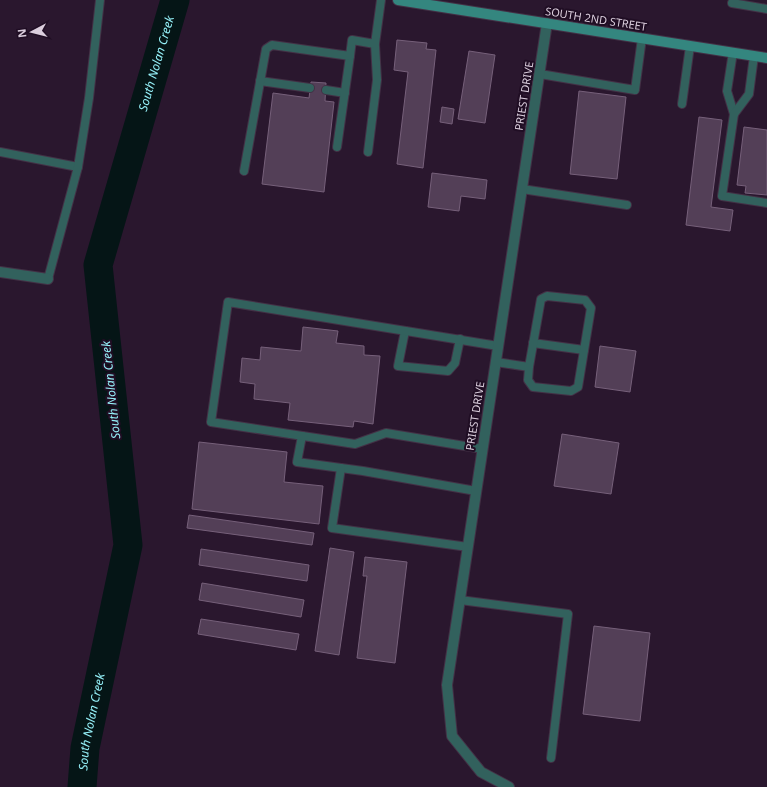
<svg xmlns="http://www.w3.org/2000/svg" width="767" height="787" font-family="'Noto Sans',sans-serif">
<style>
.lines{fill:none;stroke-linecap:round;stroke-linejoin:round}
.river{stroke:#051516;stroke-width:29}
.building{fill:#533f57;stroke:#76607a}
.lane-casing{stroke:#433146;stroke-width:10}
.street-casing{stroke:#433146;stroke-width:12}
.secondary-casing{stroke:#433146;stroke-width:12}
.lane{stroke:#32615d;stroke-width:8}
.street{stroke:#32615d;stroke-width:10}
.secondary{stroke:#34867f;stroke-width:10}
.labels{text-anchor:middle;stroke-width:4;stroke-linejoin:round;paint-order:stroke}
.street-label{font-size:11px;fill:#dbcedd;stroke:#200e24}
.water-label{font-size:12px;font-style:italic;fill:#95f0f8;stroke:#200e24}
</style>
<rect width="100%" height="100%" fill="#2a172e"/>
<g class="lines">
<path class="river" id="s1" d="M82,787L85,748L128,545L98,265L175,0"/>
</g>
<g class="building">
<path d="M397,40L427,43L426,49L436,50L423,168L397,164L408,72L394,70Z"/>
<path d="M469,51L495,55L485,123L458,119Z"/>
<path d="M311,82L326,83L325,101L334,102L324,192L262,184L273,93L309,98Z"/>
<path d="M579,91L626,97L617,179L570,174Z"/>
<path d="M442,107L454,109L452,124L440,122Z"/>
<path d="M699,117L722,120L711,207L733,210L730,231L686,225Z"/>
<path d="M744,127L767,130V195L745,193L746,186L737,185Z"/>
<path d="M432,173L487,180L485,199L461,196L459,211L428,207Z"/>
<path d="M303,327L338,331L336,343L364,346V355L380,356L373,424L354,421L353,427L288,420L290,403L254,399L255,384L240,382L242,358L260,360L261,347L301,351Z"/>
<path d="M600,346L636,351L630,392L595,387Z"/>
<path d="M562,434L619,443L611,494L554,486Z"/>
<path d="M199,442L287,452L284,482L323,486L319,524L192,509Z"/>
<path d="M189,515L314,533L312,545L187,528Z"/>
<path d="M330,548L354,552L339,655L315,651Z"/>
<path d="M201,549L309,565L307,581L199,565Z"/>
<path d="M365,557L407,562L395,663L357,658L367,576H363Z"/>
<path d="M202,583L304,600L301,617L199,600Z"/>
<path d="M201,619L299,634L296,650L198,634Z"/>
<path d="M594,626L650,633L640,721L583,714Z"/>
</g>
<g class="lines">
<g class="lane-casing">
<g id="lane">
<path d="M732,3L767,9"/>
<path d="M733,52L727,91L734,114"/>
<path d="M754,56L749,94L734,114L722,196L767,203"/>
<path d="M540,74L635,90L642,38"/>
<path d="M260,81L310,88"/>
<path d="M326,90L345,93"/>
<path d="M682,104L690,46"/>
<path d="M337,147L350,56"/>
<path d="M0,152L78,167"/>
<path d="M368,152L377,80L375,44"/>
<path d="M244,171L266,49L272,45L350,56L352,40L375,44L381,0"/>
<path d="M522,189L627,205"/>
<path d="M48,279L78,167L89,98L100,0"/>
<path d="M405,331L398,366L448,371L455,363L460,339"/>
<path d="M533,343L584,350"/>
<path d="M496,362L529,367L528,380L533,387L571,391L578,387L591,308L585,300L547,296L541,299L529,367"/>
<path d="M302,436L297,462L363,471L476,491"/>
<path d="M483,449L386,433L355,444L211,422L228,302L498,346"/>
<path d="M341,468L332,528L468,547"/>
<path d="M460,600L568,614L551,758"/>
</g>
</g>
<g class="street-casing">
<g id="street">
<path d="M0,272L48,279"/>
<path d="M509,787L481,772L452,736L447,685L547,23"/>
</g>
</g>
<g class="secondary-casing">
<path id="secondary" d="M398,0L767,58"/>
</g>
<use href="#lane" class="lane"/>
<use href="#street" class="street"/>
<use href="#secondary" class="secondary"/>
</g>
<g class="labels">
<g class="street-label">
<text transform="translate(596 19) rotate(9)" y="4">SOUTH 2ND STREET</text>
<text transform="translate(524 96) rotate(-81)" y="4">PRIEST DRIVE</text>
<text transform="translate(475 416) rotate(-81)" y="4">PRIEST DRIVE</text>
</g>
<g class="water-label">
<text dy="4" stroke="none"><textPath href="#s1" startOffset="738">South Nolan Creek</textPath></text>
<text transform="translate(111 390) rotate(-96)" y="4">South Nolan Creek</text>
<text dy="4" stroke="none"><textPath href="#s1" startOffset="66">South Nolan Creek</textPath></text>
</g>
</g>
<g transform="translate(32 32) rotate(263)" stroke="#200e24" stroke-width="3" paint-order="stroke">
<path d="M0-3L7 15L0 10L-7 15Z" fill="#dbcedd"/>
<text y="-6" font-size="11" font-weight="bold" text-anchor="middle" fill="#dbcedd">N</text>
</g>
</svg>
